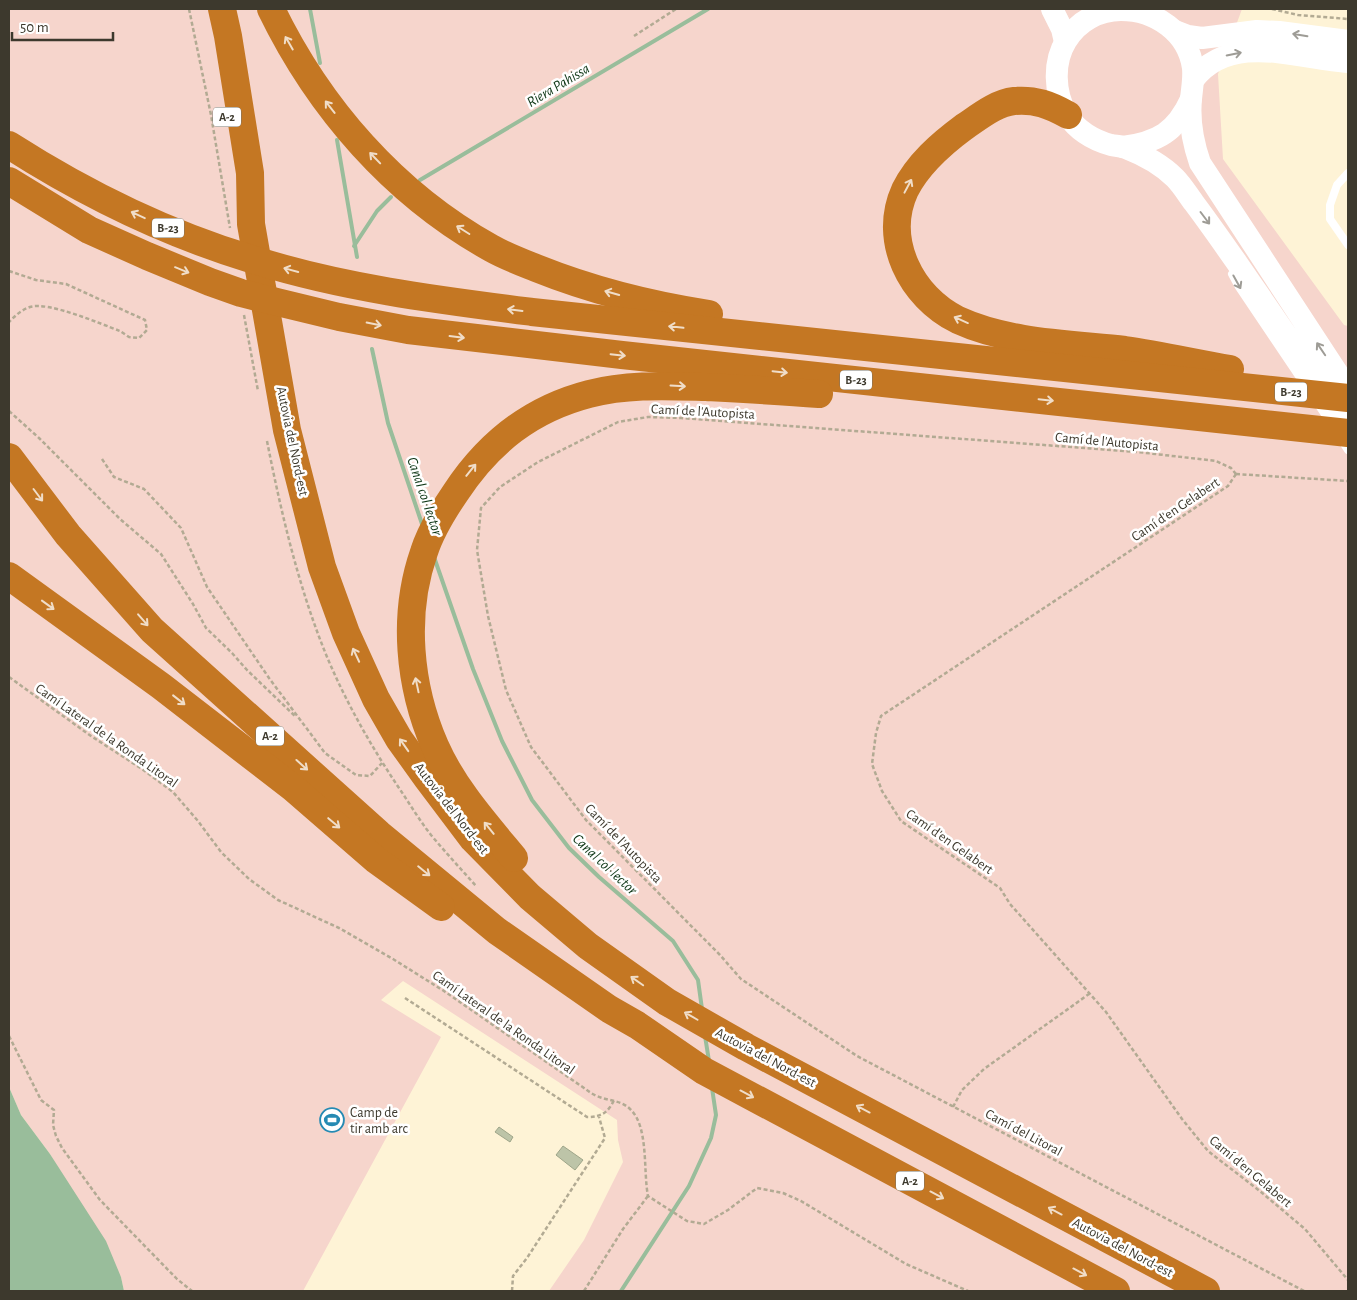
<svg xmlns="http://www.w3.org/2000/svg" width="1357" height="1300" font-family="'Alegreya Sans',sans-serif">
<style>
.green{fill:#f6d5cc}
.water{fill:#99bd9b}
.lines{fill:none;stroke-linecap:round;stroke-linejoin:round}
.stream{stroke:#99bd9b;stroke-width:4}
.building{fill:#bdc4a8;stroke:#9ea589}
.path{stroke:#b2aa93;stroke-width:2.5;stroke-dasharray:4 2.5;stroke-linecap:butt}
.lane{stroke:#fff;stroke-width:8}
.secondary{stroke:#fff;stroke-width:22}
.highway{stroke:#c47723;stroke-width:28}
.oneway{stroke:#9e9c96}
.oneway2{stroke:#f0ddc8}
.labels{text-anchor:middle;stroke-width:5;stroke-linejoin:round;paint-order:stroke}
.shield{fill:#fff;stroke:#77746c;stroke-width:1}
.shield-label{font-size:12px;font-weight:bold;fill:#3d392d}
.street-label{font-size:14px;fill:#3d392d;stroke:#fff}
.poi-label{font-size:14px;fill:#3d392d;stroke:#fff;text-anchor:start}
.water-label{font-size:15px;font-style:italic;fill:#0c3514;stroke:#fff}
</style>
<rect width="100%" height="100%" fill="#fef3d6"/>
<path class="green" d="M9,9H1242L1218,74L1223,159L1344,325L1348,326V1291H549L584,1240L623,1162L618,1140L617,1120L403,981L381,1000L441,1037L303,1291H124L121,1277L50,1154L21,1115L9,1087Z"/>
<path class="water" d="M9,1087L21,1115L50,1154L106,1241L121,1277L124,1291H9Z"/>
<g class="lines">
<g class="stream">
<path d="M310,9L320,63"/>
<path d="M337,140L357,257"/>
<path d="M420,180L708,9"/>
<path d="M354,246L377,211L391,197"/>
<path d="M372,349L388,423L423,527"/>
<path d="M434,557L473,669L502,741L532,800L569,848L599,877L673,941L698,980L702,1009"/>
<path d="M705,1036L709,1061"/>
<path d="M621,1291L689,1186L711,1138L716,1115L712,1088"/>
</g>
</g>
<g class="building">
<path d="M499,1127L513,1137L510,1142L495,1132Z"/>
<path d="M563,1146L583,1160L575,1170L556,1155Z"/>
</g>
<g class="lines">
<g class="path">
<path d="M189,9L211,115L230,228"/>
<path d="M1272,9L1298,15L1348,19"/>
<path d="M634,36L676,9"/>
<path d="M9,271L36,280L66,284L145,320L147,330L139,338L129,337L120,331C101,324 48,301 30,307C21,310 15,316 9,322"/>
<path d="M244,315L258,391"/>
<path d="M9,411L39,438L120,519L161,554L193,604L206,628L232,653L247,670L296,717"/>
<path d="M267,441C281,512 298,585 325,652C345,701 372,748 401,791C411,806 420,821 431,835C446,853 461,869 476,886"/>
<path d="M102,459L114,477L144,489L181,528L207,587L269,678L325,753L356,775L370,776L382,763"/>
<path d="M1236,474L1231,468L1216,461L1138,452L681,418L648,417L618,422L538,462L500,487L481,508L477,550L488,616L506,690L531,747L586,820L720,955L741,979L857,1056L1304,1291"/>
<path d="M1236,474L1228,486L881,716L876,733L872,764L882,791L901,821L1000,888L1010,904L1106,1012L1182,1119L1208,1151L1261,1192L1305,1229L1348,1280"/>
<path d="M1236,474L1348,481"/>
<path d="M9,677L91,736L142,769L173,792L198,821L221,852L249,879L278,900L339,928L393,959L444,991L584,1088C588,1091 592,1094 597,1096C608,1101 621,1100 630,1109C649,1126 643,1171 648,1196L687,1221L704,1224L728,1210L757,1188L783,1193L801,1201L906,1264L968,1291"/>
<path d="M405,998L587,1117C601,1117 608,1113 614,1100"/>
<path d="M9,1036L41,1100L54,1110L53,1125L56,1136L62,1148L100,1200L177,1279L192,1291"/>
<path d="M953,1107L962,1090L984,1069L1089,994"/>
<path d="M512,1291L513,1276L527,1258L605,1138L599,1117"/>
<path d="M584,1291L623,1229L648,1196"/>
</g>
<g class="lane">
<path d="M1348,173L1337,185L1330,205V219L1348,245"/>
<path d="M1232,274L1239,287L1307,388"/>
<path d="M1316,401L1332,425"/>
<path d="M1341,439L1348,450"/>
</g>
<g class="secondary">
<path d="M1052,9L1062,29L1065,42"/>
<path d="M1175,31L1188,36L1202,38L1257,31L1279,32L1348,41"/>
<path d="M1194,79C1232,31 1298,59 1348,62"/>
<path d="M1123,147C1158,142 1176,132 1191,99"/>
<path d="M1348,389L1200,163C1193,143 1189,120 1191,99C1192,88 1194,79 1193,68C1188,32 1155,10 1121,10C1099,10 1078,21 1066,41C1053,62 1054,93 1067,115C1077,130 1093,140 1111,145C1116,146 1121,146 1126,148C1144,155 1162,165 1175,178C1182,185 1188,195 1194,203C1209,223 1223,243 1237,263C1274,317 1312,372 1348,426"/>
</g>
<g class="highway">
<path d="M222,9L228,36L250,173L251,224L287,430L322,567L346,633L376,699L399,739L427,778L473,839L530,897L588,946L667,1002L746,1047L1206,1291"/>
<path d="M271,9C319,108 394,194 491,248C505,256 521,262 536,268C591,290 650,305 709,314"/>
<path d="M1068,115C1050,105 1035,99 1014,101C996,103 979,117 964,127C941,144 918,164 905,190C882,240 911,297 958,320C1008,343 1071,344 1125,350C1160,355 1195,363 1230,369"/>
<path d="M9,145C84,193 165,233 251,259C342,288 438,300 532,312L1348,398"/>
<path d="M9,181L89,230L147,256L210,282L241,293L277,302L339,317L408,330L622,355L1348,433"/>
<path d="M9,457L68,535L152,630L379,834L497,931L609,1009L637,1025L704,1071L1116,1291"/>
<path d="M9,576L161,686L293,788L376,860L441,907"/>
<path d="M514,858C485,823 453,787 435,746C409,686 402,615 424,552C431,530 443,511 456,492C489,442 531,409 589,394C628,384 666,386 706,387C743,389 781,391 819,394"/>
</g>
</g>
<defs><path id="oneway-shaft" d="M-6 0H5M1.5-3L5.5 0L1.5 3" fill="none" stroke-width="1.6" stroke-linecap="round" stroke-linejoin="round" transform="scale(1.25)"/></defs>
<g class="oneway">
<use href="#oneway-shaft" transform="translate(1300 35) rotate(-171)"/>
<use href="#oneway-shaft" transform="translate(1234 54) rotate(-11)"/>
<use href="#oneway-shaft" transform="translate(1205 218) rotate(53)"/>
<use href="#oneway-shaft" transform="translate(1237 282) rotate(61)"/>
<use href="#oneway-shaft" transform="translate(1321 349) rotate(-124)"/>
</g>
<g class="oneway2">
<use href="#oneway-shaft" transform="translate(289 43) rotate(-120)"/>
<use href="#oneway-shaft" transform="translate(330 107) rotate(-128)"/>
<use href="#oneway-shaft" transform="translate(375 158) rotate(-134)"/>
<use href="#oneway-shaft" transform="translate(908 186) rotate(-62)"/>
<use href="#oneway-shaft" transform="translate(138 215) rotate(-155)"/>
<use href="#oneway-shaft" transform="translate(463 230) rotate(-148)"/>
<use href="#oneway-shaft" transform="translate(182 270) rotate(22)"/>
<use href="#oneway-shaft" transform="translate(291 270) rotate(-165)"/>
<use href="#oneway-shaft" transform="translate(612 293) rotate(-164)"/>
<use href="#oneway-shaft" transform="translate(515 310) rotate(-173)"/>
<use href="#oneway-shaft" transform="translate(961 320) rotate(-156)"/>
<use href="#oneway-shaft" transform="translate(374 324) rotate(11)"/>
<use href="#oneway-shaft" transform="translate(676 327) rotate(-174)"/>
<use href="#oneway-shaft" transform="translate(457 337) rotate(7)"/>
<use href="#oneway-shaft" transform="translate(618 355) rotate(6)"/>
<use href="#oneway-shaft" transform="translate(780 372) rotate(6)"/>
<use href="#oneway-shaft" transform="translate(678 386) rotate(3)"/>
<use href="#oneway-shaft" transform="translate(1046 400) rotate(6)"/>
<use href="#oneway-shaft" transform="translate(471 470) rotate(-51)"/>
<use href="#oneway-shaft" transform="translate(38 495) rotate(53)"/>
<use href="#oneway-shaft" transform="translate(48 605) rotate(36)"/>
<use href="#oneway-shaft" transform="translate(143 620) rotate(49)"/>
<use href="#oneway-shaft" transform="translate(356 655) rotate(-115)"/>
<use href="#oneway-shaft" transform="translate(417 685) rotate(-102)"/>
<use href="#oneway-shaft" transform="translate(179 700) rotate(38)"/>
<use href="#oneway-shaft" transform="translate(404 745) rotate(-125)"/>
<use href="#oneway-shaft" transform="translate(302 765) rotate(42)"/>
<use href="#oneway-shaft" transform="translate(334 823) rotate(40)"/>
<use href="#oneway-shaft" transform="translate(489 828) rotate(-129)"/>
<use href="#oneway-shaft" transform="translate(424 871) rotate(39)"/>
<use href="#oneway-shaft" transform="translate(637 981) rotate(-145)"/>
<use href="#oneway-shaft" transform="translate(691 1016) rotate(-150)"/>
<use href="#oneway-shaft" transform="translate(747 1094) rotate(28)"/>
<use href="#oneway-shaft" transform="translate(863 1109) rotate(-152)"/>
<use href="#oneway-shaft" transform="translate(937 1195) rotate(28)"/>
<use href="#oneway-shaft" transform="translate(1055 1211) rotate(-152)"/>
<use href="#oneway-shaft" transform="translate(1080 1272) rotate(28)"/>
</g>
<defs>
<g id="stadium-ring" transform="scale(1.25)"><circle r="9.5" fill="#fff" stroke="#258ab3" stroke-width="1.5"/><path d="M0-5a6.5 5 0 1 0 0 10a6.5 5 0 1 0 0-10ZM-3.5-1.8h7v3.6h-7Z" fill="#258ab3"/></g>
</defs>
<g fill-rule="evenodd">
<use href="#stadium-ring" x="332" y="1120"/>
</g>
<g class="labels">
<g class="shield">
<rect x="213" y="107.5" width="28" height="19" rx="4"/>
<rect x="152" y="218.5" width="32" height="19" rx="4"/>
<rect x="840" y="370.5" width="32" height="19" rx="4"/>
<rect x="1275" y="382.5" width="32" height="19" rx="4"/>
<rect x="256" y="726.5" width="28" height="19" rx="4"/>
<rect x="896" y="1171.5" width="28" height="19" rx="4"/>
</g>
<g class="shield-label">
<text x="227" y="121">A-2</text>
<text x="168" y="232">B-23</text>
<text x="856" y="384">B-23</text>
<text x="1291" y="396">B-23</text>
<text x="270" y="740">A-2</text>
<text x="910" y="1185">A-2</text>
</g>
<g class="street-label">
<text transform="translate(703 411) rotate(3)" y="5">Camí de l'Autopista</text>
<text transform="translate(293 441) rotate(78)" y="5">Autovia del Nord-est</text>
<text transform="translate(1107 441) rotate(5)" y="5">Camí de l'Autopista</text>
<text transform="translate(1175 509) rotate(-34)" y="5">Camí d'en Gelabert</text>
<text transform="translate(107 735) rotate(35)" y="5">Camí Lateral de la Ronda Litoral</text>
<text transform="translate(452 808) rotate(52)" y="5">Autovia del Nord-est</text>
<text transform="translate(950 841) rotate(35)" y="5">Camí d'en Gelabert</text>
<text transform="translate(624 843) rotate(46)" y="5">Camí de l'Autopista</text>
<text transform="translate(504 1022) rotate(35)" y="5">Camí Lateral de la Ronda Litoral</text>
<text transform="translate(766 1057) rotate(28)" y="5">Autovia del Nord-est</text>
<text transform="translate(1024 1132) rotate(28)" y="5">Camí del Litoral</text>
<text transform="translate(1251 1171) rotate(40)" y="5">Camí d'en Gelabert</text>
<text transform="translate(1123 1247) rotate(28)" y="5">Autovia del Nord-est</text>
</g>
<g class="poi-label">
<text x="350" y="1117">Camp de<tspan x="350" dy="16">tir amb arc</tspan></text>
</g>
<g class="water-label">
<text transform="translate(558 85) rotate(-31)" y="5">Riera Pahissa</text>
<text transform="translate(425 496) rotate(71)" y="5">Canal col·lector</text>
<text transform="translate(605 864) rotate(43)" y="5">Canal col·lector</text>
</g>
</g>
<rect width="1357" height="1300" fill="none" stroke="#3d392d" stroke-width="20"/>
<path d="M12 32v8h101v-8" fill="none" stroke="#3d392d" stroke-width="2.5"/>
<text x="20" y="32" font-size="15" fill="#3d392d" stroke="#ffffff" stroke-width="4" paint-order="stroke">50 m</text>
</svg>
